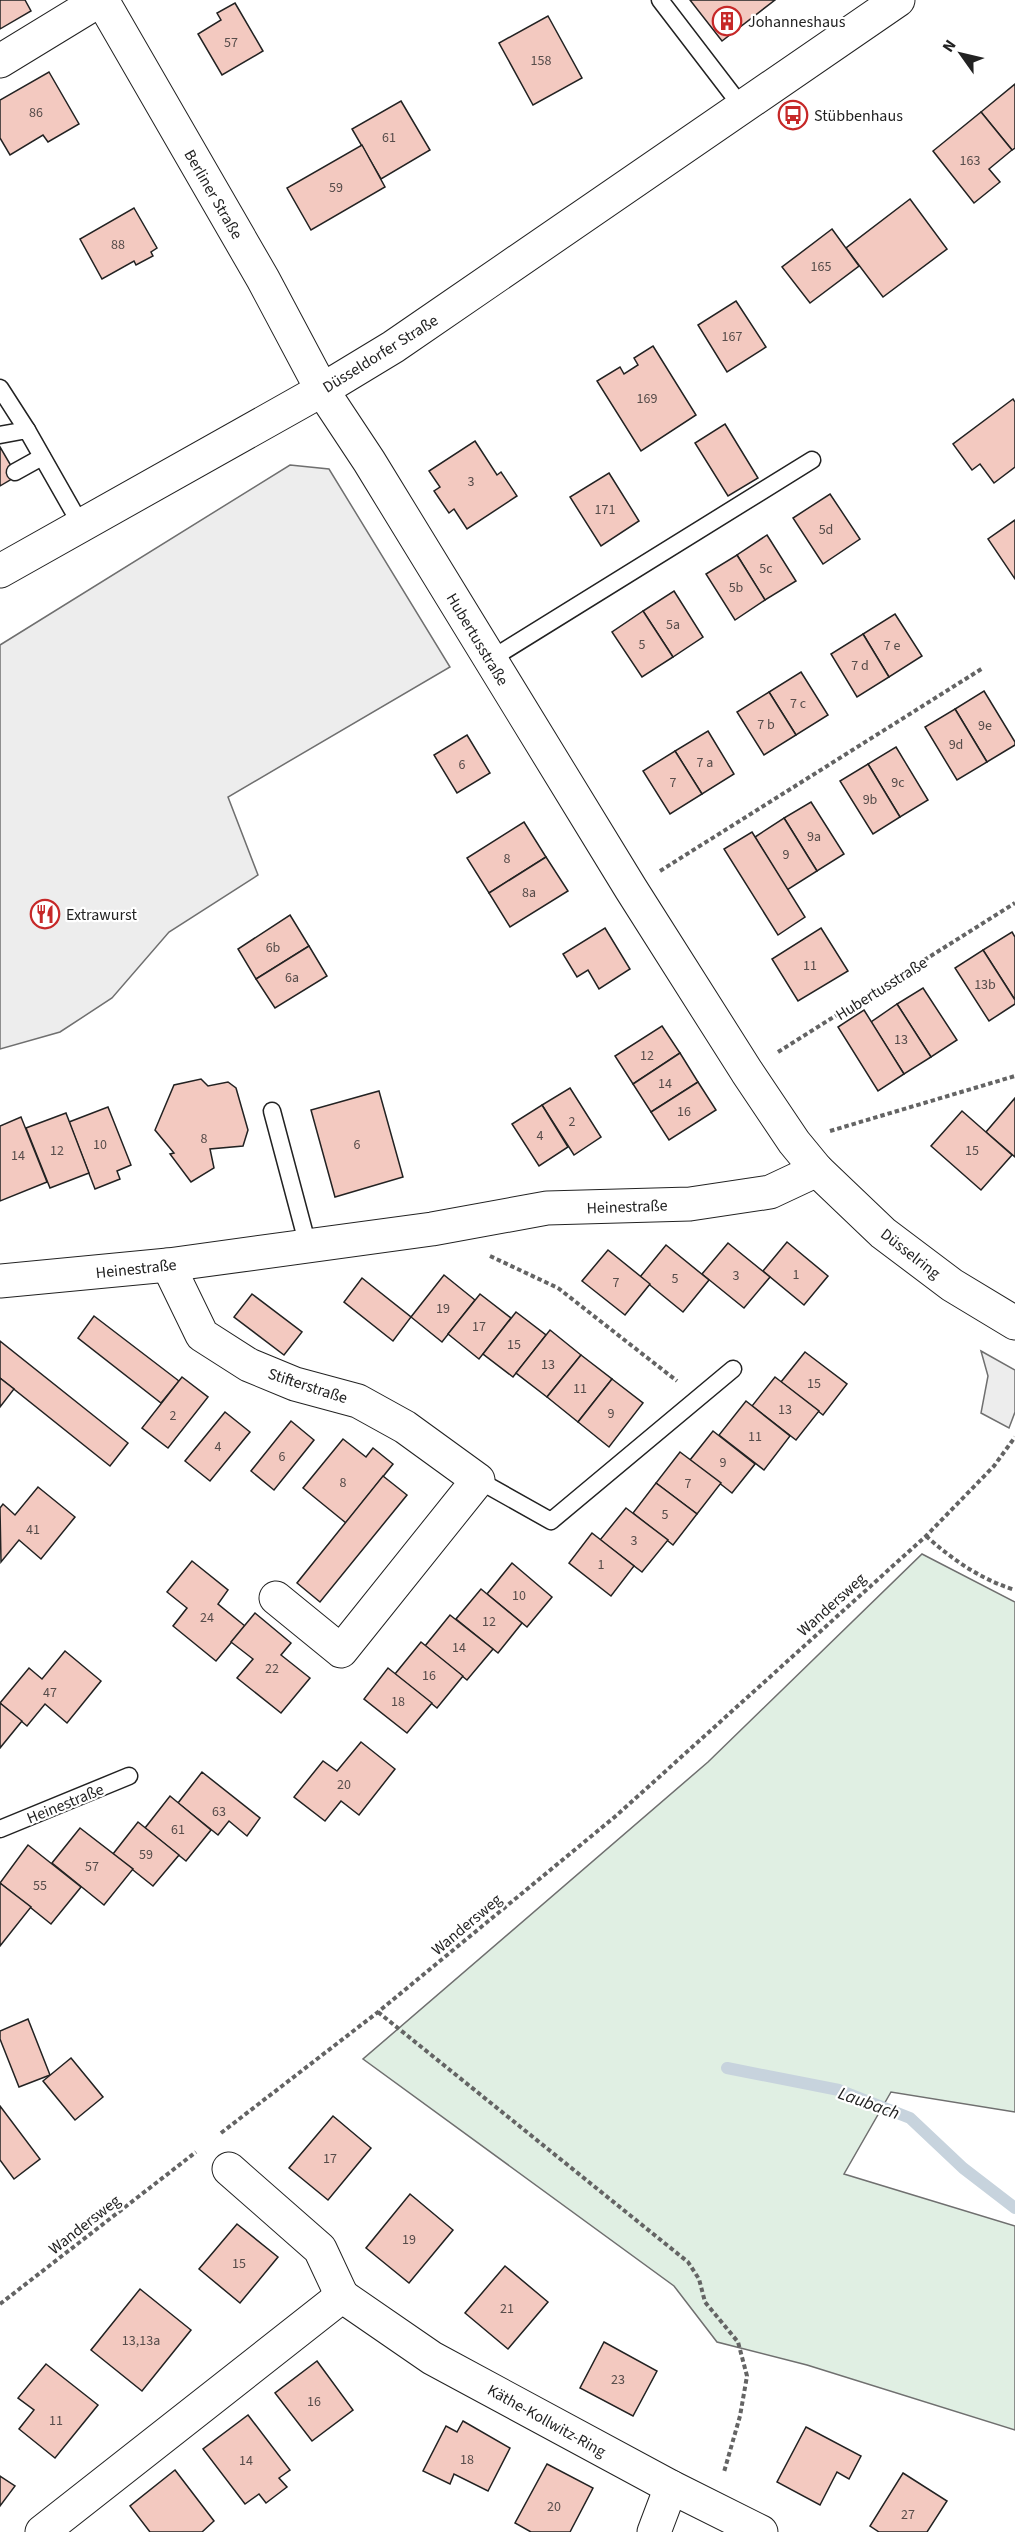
<svg xmlns="http://www.w3.org/2000/svg" width="1015" height="2532" font-family="'Source Sans 3',sans-serif">
<style>
.green{fill:#e0efe3;stroke:#6f6f6f;stroke-width:1.5}
.parking{fill:#ededed;stroke:#6f6f6f;stroke-width:1.5}
.lines{fill:none;stroke-linecap:round;stroke-linejoin:round}
.stream{stroke:#c7d3dd;stroke-width:12}
.building{fill:#f3c9c0;stroke:#222;stroke-width:1.5}
.lane-casing{stroke:#222;stroke-width:19}
.street-casing{stroke:#222;stroke-width:35}
.secondary-casing{stroke:#222;stroke-width:35}
.path{stroke:#646464;stroke-width:4;stroke-dasharray:4.5 3;stroke-linecap:butt}
.lane{stroke:#fff;stroke-width:16}
.street{stroke:#fff;stroke-width:33}
.secondary{stroke:#fff;stroke-width:33}
.labels{text-anchor:middle;stroke-width:4.5;stroke-linejoin:round;paint-order:stroke}
.number-label{font-size:14px;fill:#564c4a}
.poi-label{font-size:16px;fill:#222;stroke:#fff;text-anchor:start}
.street-label{font-size:16px;fill:#222;stroke:#fff}
.water-label{font-size:18px;font-style:italic;fill:#222;stroke:#fff}
</style>
<rect width="100%" height="100%" fill="#fff"/>
<path class="green" d="M922,1554L1015,1602V2112L891,2092L844,2174L1015,2226V2430L807,2365L717,2342L674,2286L363,2059L708,1762Z"/>
<g class="parking">
<path d="M290,465L329,469L450,667L228,797L258,875L169,932L112,998L60,1032L0,1049V645Z"/>
<path d="M981,1351L1015,1370V1412L1009,1428L981,1413L988,1376Z"/>
</g>
<g class="lines">
<path class="stream" d="M727,2068L839,2090L910,2118L963,2168L1015,2208"/>
</g>
<g class="building">
<path d="M0,0H25L31,11L0,29Z"/>
<path d="M690,0H775L722,41Z"/>
<path d="M235,3L263,51L222,75L198,34L221,20L217,13Z"/>
<path d="M548,16L582,78L533,105L499,43Z"/>
<path d="M49,72L79,124L48,142L43,135L10,155L0,138V100Z"/>
<path d="M1015,84V148L1012,150L981,112Z"/>
<path d="M401,101L430,150L381,179L352,129Z"/>
<path d="M981,112L1012,150L989,169L1000,182L974,203L933,151Z"/>
<path d="M362,145L385,187L311,230L287,188Z"/>
<path d="M910,199L947,249L883,297L846,248Z"/>
<path d="M134,208L157,248L151,252L153,256L136,265L134,261L102,279L80,239Z"/>
<path d="M832,229L859,266L810,303L782,267Z"/>
<path d="M736,301L766,347L727,372L698,325Z"/>
<path d="M653,346L696,415L641,451L597,381L620,367L624,374L638,365L634,358Z"/>
<path d="M1013,399L1015,402V467L994,483L980,464L972,470L953,444Z"/>
<path d="M725,424L758,478L728,496L695,443Z"/>
<path d="M475,441L497,475L501,472L517,496L467,529L454,509L449,513L434,491L440,487L429,471Z"/>
<path d="M0,447L17,476L0,486Z"/>
<path d="M609,473L639,521L601,546L570,497Z"/>
<path d="M830,494L860,539L823,564L793,518Z"/>
<path d="M1015,520V579L988,539Z"/>
<path d="M767,535L796,581L765,600L737,555Z"/>
<path d="M737,555L765,600L735,620L706,574Z"/>
<path d="M674,591L703,637L673,657L643,611Z"/>
<path d="M643,611L673,657L642,677L612,632Z"/>
<path d="M895,614L922,656L889,677L863,634Z"/>
<path d="M863,634L889,677L857,697L831,654Z"/>
<path d="M801,672L828,715L796,735L769,692Z"/>
<path d="M984,691L1015,742V745L987,762L955,709Z"/>
<path d="M769,692L796,735L764,755L737,712Z"/>
<path d="M955,709L987,762L957,780L925,727Z"/>
<path d="M708,731L734,774L702,794L675,751Z"/>
<path d="M467,735L490,773L457,793L434,755Z"/>
<path d="M896,747L928,800L900,817L868,764Z"/>
<path d="M675,751L702,794L670,814L643,771Z"/>
<path d="M868,764L900,817L873,834L840,781Z"/>
<path d="M811,802L844,854L817,871L784,818Z"/>
<path d="M784,818L817,871L787,890L755,837Z"/>
<path d="M524,822L546,857L489,893L467,858Z"/>
<path d="M752,832L805,917L778,935L724,849Z"/>
<path d="M546,857L568,891L510,927L489,893Z"/>
<path d="M290,915L309,946L256,979L238,949Z"/>
<path d="M605,928L630,969L599,989L588,970L577,977L563,954Z"/>
<path d="M821,928L848,971L798,1001L772,959Z"/>
<path d="M1012,932L1015,937V1000L983,950Z"/>
<path d="M309,946L327,976L275,1008L256,979Z"/>
<path d="M983,950L1015,1000V1004L989,1021L955,968Z"/>
<path d="M923,988L957,1040L931,1057L897,1004Z"/>
<path d="M897,1004L931,1057L904,1074L871,1022Z"/>
<path d="M864,1010L904,1074L878,1091L838,1027Z"/>
<path d="M662,1026L680,1053L633,1084L615,1056Z"/>
<path d="M680,1053L698,1082L651,1112L633,1084Z"/>
<path d="M201,1079L208,1086L228,1082L236,1088L248,1130L243,1146L210,1149L214,1168L191,1182L170,1154L174,1153L155,1130L174,1085Z"/>
<path d="M698,1082L716,1110L669,1140L651,1112Z"/>
<path d="M570,1088L601,1137L574,1155L542,1105Z"/>
<path d="M379,1091L403,1177L335,1197L311,1110Z"/>
<path d="M1015,1098V1157L986,1132Z"/>
<path d="M542,1105L568,1147L539,1166L512,1124Z"/>
<path d="M108,1107L131,1165L117,1171L120,1179L95,1189L69,1122Z"/>
<path d="M962,1111L1012,1155L981,1190L931,1146Z"/>
<path d="M66,1113L89,1173L50,1188L26,1128Z"/>
<path d="M21,1117L47,1182L0,1201V1126Z"/>
<path d="M787,1242L828,1276L804,1305L763,1271Z"/>
<path d="M728,1243L770,1277L744,1308L702,1274Z"/>
<path d="M666,1245L709,1280L683,1312L640,1277Z"/>
<path d="M608,1250L650,1284L625,1315L582,1281Z"/>
<path d="M444,1275L475,1300L442,1342L411,1317Z"/>
<path d="M362,1278L411,1317L393,1341L344,1302Z"/>
<path d="M252,1294L302,1332L284,1355L234,1317Z"/>
<path d="M480,1294L511,1318L479,1359L448,1334Z"/>
<path d="M516,1312L546,1335L513,1377L483,1354Z"/>
<path d="M94,1316L179,1381L161,1403L78,1338Z"/>
<path d="M550,1330L581,1355L547,1397L516,1373Z"/>
<path d="M0,1341L128,1443L110,1466L0,1378Z"/>
<path d="M805,1352L847,1384L823,1415L781,1382Z"/>
<path d="M581,1355L612,1379L578,1422L547,1397Z"/>
<path d="M182,1377L208,1397L168,1448L142,1428Z"/>
<path d="M775,1377L819,1411L796,1440L752,1406Z"/>
<path d="M0,1378L14,1389L0,1407Z"/>
<path d="M612,1379L643,1403L609,1447L578,1422Z"/>
<path d="M746,1401L790,1436L764,1470L719,1435Z"/>
<path d="M225,1412L250,1432L210,1481L185,1461Z"/>
<path d="M291,1421L314,1440L274,1490L251,1471Z"/>
<path d="M713,1431L755,1464L732,1493L690,1460Z"/>
<path d="M343,1439L366,1457L373,1448L393,1464L346,1523L303,1488Z"/>
<path d="M680,1452L721,1483L697,1514L656,1483Z"/>
<path d="M383,1476L407,1495L320,1602L297,1583Z"/>
<path d="M656,1483L697,1514L673,1545L633,1513Z"/>
<path d="M38,1487L75,1517L41,1559L19,1540L1,1562L0,1508L3,1504L15,1515Z"/>
<path d="M626,1508L668,1540L642,1572L600,1540Z"/>
<path d="M592,1533L634,1566L611,1596L569,1563Z"/>
<path d="M192,1561L228,1590L218,1604L245,1626L216,1661L173,1626L187,1608L167,1592Z"/>
<path d="M512,1563L552,1597L527,1627L487,1594Z"/>
<path d="M481,1589L522,1623L498,1653L456,1619Z"/>
<path d="M255,1613L291,1643L281,1655L310,1678L281,1713L237,1678L253,1659L231,1642Z"/>
<path d="M450,1615L493,1649L467,1680L425,1646Z"/>
<path d="M421,1642L463,1676L437,1708L395,1674Z"/>
<path d="M65,1651L101,1681L67,1723L45,1704L27,1726L0,1703L29,1668L42,1679Z"/>
<path d="M388,1668L432,1703L407,1733L364,1699Z"/>
<path d="M0,1703L22,1721L0,1748Z"/>
<path d="M361,1742L395,1769L359,1815L341,1801L325,1821L294,1797L323,1761L337,1771Z"/>
<path d="M202,1772L260,1818L247,1836L229,1821L218,1835L178,1803Z"/>
<path d="M170,1796L211,1830L186,1861L145,1828Z"/>
<path d="M138,1822L179,1855L153,1886L113,1854Z"/>
<path d="M80,1828L133,1869L104,1905L52,1863Z"/>
<path d="M28,1845L81,1887L51,1924L0,1883Z"/>
<path d="M0,1883L31,1907L0,1946Z"/>
<path d="M28,2019L50,2075L19,2087L0,2039V2031Z"/>
<path d="M71,2058L103,2097L75,2120L43,2081Z"/>
<path d="M0,2106L40,2159L14,2179L0,2160Z"/>
<path d="M333,2116L371,2148L328,2200L289,2168Z"/>
<path d="M410,2194L453,2230L409,2283L366,2248Z"/>
<path d="M237,2224L278,2257L240,2303L199,2269Z"/>
<path d="M505,2266L548,2302L508,2349L465,2313Z"/>
<path d="M140,2289L191,2330L142,2391L91,2350Z"/>
<path d="M604,2342L657,2371L633,2416L580,2388Z"/>
<path d="M317,2361L353,2410L312,2441L275,2393Z"/>
<path d="M46,2364L98,2405L55,2458L19,2429L34,2410L18,2398Z"/>
<path d="M248,2415L290,2470L279,2478L287,2487L266,2503L259,2494L245,2504L203,2449Z"/>
<path d="M463,2421L510,2448L488,2491L454,2474L450,2484L423,2471L446,2426L457,2432Z"/>
<path d="M806,2427L861,2456L849,2479L837,2472L820,2505L777,2482Z"/>
<path d="M547,2464L593,2488L570,2532H531L515,2523Z"/>
<path d="M175,2470L214,2521L202,2532H150L130,2506Z"/>
<path d="M903,2473L947,2501L927,2532H879L870,2526Z"/>
<path d="M0,2476L15,2486L0,2506Z"/>
</g>
<g class="lines">
<g class="lane-casing">
<g id="lane">
<path d="M660,0L742,107"/>
<path d="M0,388L27,430"/>
<path d="M0,435L27,430L81,525"/>
<path d="M15,472L42,457"/>
<path d="M491,659L812,460"/>
<path d="M272,1111L308,1246"/>
<path d="M478,1480L551,1521L733,1369"/>
<path d="M0,1829L129,1776"/>
</g>
</g>
<g class="street-casing">
<g id="street">
<path d="M0,61L100,0"/>
<path d="M168,1265L202,1335L249,1365L295,1384L358,1401L405,1427L478,1480L341,1651L276,1598"/>
<path d="M0,1281L168,1265L432,1229L547,1208L690,1204L770,1192L817,1170"/>
<path d="M229,2169L320,2249L342,2296"/>
<path d="M42,2532L342,2296L432,2358L671,2487L761,2532"/>
<path d="M654,2532L671,2487"/>
</g>
</g>
<g class="secondary-casing">
<g id="secondary">
<path d="M102,0L263,279L322,390L369,461L631,889L747,1072L794,1142L817,1170L883,1233L952,1285L1015,1323"/>
<path d="M0,571L322,390L393,347L898,0"/>
</g>
</g>
<g class="path">
<path d="M660,871L983,668"/>
<path d="M778,1052L1015,903"/>
<path d="M830,1131L1015,1076"/>
<path d="M490,1256L558,1288L677,1381"/>
<path d="M926,1536C953,1560 980,1579 1015,1590"/>
<path d="M378,2012L688,2262L699,2279L705,2302L738,2342L747,2376L740,2416L724,2472"/>
<path d="M221,2133L378,2012L617,1815L926,1536L994,1466L1015,1437"/>
<path d="M0,2304L196,2152"/>
</g>
<use href="#lane" class="lane"/>
<use href="#street" class="street"/>
<use href="#secondary" class="secondary"/>
</g>
<defs>
<g id="building-ring" transform="scale(1.5)"><circle r="9.5" fill="#fff" stroke="#c62828" stroke-width="1.5"/><path d="M-4-6H4V6H1V3H-1V6H-4ZM-2.5-4.3h1.7v1.8h-1.7ZM.8-4.3h1.7v1.8H.8ZM-2.5-1h1.7V.8h-1.7ZM.8-1h1.7V.8H.8Z" fill="#c62828"/></g>
<g id="bus-ring" transform="scale(1.5)"><circle r="9.5" fill="#fff" stroke="#c62828" stroke-width="1.5"/><path d="M-5-6H5V4H4V6H2V4H-2V6H-4V4H-5ZM-3.5-4V0h7V-4ZM-3.5 1.2v1.5H-2V1.2ZM2 1.2v1.5H3.5V1.2Z" fill="#c62828"/></g>
<g id="restaurant-ring" transform="scale(1.5)"><circle r="9.5" fill="#fff" stroke="#c62828" stroke-width="1.5"/><path d="M-5-6h1v4h1v-4h1v4h1v-4h1v5L-1.5 .5V6h-2V.5L-5-1ZM5-6V6H3V1.5H1.5Q1.5-4 5-6Z" fill="#c62828"/></g>
</defs>
<g fill-rule="evenodd">
<use href="#building-ring" x="727" y="21"/>
<use href="#bus-ring" x="793" y="115"/>
<use href="#restaurant-ring" x="45" y="914"/>
</g>
<g class="labels">
<g class="number-label">
<text x="231" y="47">57</text>
<text x="541" y="65">158</text>
<text x="36" y="117">86</text>
<text x="389" y="142">61</text>
<text x="970" y="165">163</text>
<text x="336" y="192">59</text>
<text x="118" y="249">88</text>
<text x="821" y="271">165</text>
<text x="732" y="341">167</text>
<text x="647" y="403">169</text>
<text x="471" y="486">3</text>
<text x="605" y="514">171</text>
<text x="826" y="534">5d</text>
<text x="766" y="573">5c</text>
<text x="736" y="592">5b</text>
<text x="673" y="629">5a</text>
<text x="642" y="649">5</text>
<text x="892" y="650">7 e</text>
<text x="860" y="670">7 d</text>
<text x="798" y="708">7 c</text>
<text x="766" y="729">7 b</text>
<text x="985" y="730">9e</text>
<text x="956" y="749">9d</text>
<text x="705" y="767">7 a</text>
<text x="462" y="769">6</text>
<text x="673" y="787">7</text>
<text x="898" y="787">9c</text>
<text x="870" y="804">9b</text>
<text x="814" y="841">9a</text>
<text x="786" y="859">9</text>
<text x="507" y="863">8</text>
<text x="529" y="897">8a</text>
<text x="273" y="952">6b</text>
<text x="810" y="970">11</text>
<text x="292" y="982">6a</text>
<text x="985" y="989">13b</text>
<text x="901" y="1044">13</text>
<text x="647" y="1060">12</text>
<text x="665" y="1088">14</text>
<text x="684" y="1116">16</text>
<text x="572" y="1126">2</text>
<text x="540" y="1140">4</text>
<text x="204" y="1143">8</text>
<text x="100" y="1149">10</text>
<text x="357" y="1149">6</text>
<text x="57" y="1155">12</text>
<text x="972" y="1155">15</text>
<text x="18" y="1160">14</text>
<text x="796" y="1279">1</text>
<text x="736" y="1280">3</text>
<text x="675" y="1283">5</text>
<text x="616" y="1287">7</text>
<text x="443" y="1313">19</text>
<text x="479" y="1331">17</text>
<text x="514" y="1349">15</text>
<text x="548" y="1369">13</text>
<text x="814" y="1388">15</text>
<text x="580" y="1393">11</text>
<text x="785" y="1414">13</text>
<text x="611" y="1418">9</text>
<text x="173" y="1420">2</text>
<text x="755" y="1441">11</text>
<text x="218" y="1451">4</text>
<text x="282" y="1461">6</text>
<text x="723" y="1467">9</text>
<text x="343" y="1487">8</text>
<text x="688" y="1488">7</text>
<text x="665" y="1519">5</text>
<text x="33" y="1534">41</text>
<text x="634" y="1545">3</text>
<text x="601" y="1569">1</text>
<text x="519" y="1600">10</text>
<text x="207" y="1622">24</text>
<text x="489" y="1626">12</text>
<text x="459" y="1652">14</text>
<text x="272" y="1673">22</text>
<text x="429" y="1680">16</text>
<text x="50" y="1697">47</text>
<text x="398" y="1706">18</text>
<text x="344" y="1789">20</text>
<text x="219" y="1816">63</text>
<text x="178" y="1834">61</text>
<text x="146" y="1859">59</text>
<text x="92" y="1871">57</text>
<text x="40" y="1890">55</text>
<text x="330" y="2163">17</text>
<text x="409" y="2244">19</text>
<text x="239" y="2268">15</text>
<text x="507" y="2313">21</text>
<text x="141" y="2345">13,13a</text>
<text x="618" y="2384">23</text>
<text x="314" y="2406">16</text>
<text x="56" y="2425">11</text>
<text x="467" y="2464">18</text>
<text x="246" y="2465">14</text>
<text x="554" y="2511">20</text>
<text x="908" y="2519">27</text>
</g>
<g class="poi-label">
<text x="748" y="27">Johanneshaus</text>
<text x="814" y="121">Stübbenhaus</text>
<text x="66" y="920">Extrawurst</text>
</g>
<g class="street-label">
<text transform="translate(214 194) rotate(60)" y="6">Berliner Straße</text>
<text transform="translate(380 353) rotate(-32)" y="6">Düsseldorfer Straße</text>
<text transform="translate(478 639) rotate(59)" y="6">Hubertusstraße</text>
<text transform="translate(881 988) rotate(-32)" y="6">Hubertusstraße</text>
<text transform="translate(627 1206) rotate(-2)" y="6">Heinestraße</text>
<text transform="translate(911 1253) rotate(38)" y="6">Düsselring</text>
<text transform="translate(136 1268) rotate(-6)" y="6">Heinestraße</text>
<text transform="translate(308 1385) rotate(18)" y="6">Stifterstraße</text>
<text transform="translate(831 1604) rotate(-42)" y="6">Wandersweg</text>
<text transform="translate(65 1803) rotate(-22)" y="6">Heinestraße</text>
<text transform="translate(466 1924) rotate(-40)" y="6">Wandersweg</text>
<text transform="translate(84 2224) rotate(-38)" y="6">Wandersweg</text>
<text transform="translate(547 2420) rotate(29)" y="6">Käthe-Kollwitz-Ring</text>
</g>
<g class="water-label">
<text transform="translate(869 2103) rotate(20)" y="6">Laubach</text>
</g>
</g>
<g transform="translate(961 54) rotate(304)" stroke="#ffffff" stroke-width="4.5" paint-order="stroke">
<path d="M0-4.5L10 22L0 15L-10 22Z" fill="#222222"/>
<text y="-9" font-size="16" font-weight="bold" text-anchor="middle" fill="#222222">N</text>
</g>
</svg>
